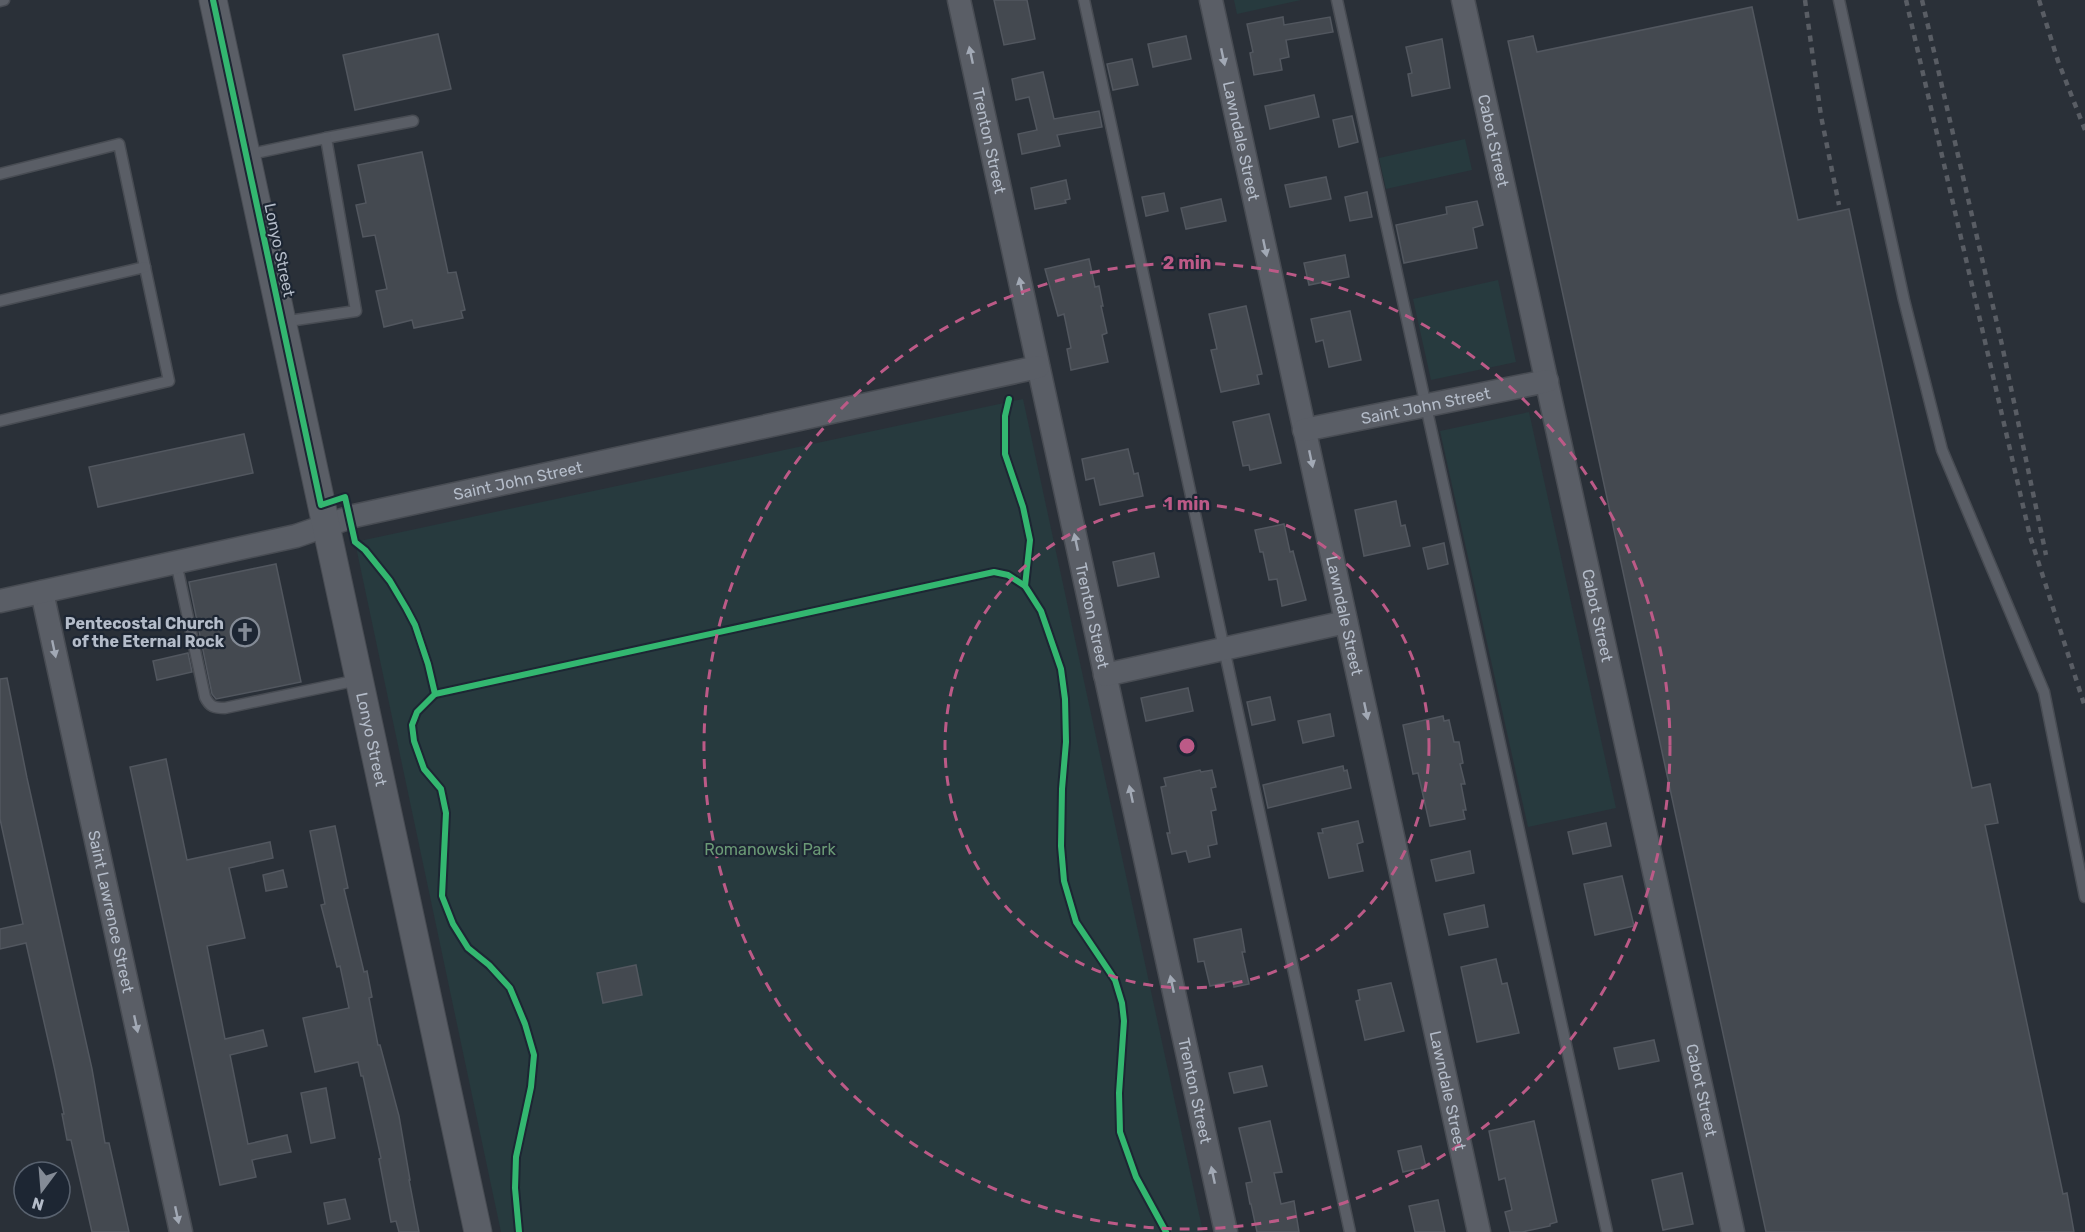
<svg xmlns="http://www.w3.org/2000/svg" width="2085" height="1232" font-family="Rubik,sans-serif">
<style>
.green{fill:#273a3e}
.building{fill:#444950;stroke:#52575f;stroke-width:1.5}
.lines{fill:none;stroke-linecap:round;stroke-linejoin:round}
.service-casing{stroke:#484c53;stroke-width:13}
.minor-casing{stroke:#484c53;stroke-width:25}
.tertiary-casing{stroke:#484c53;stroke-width:29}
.service{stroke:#5a5e66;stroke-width:10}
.minor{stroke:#5a5e66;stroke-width:22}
.tertiary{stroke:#5a5e66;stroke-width:27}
.rail{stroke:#595d64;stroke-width:4.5;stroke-dasharray:6 6;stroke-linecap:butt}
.cycleway-casing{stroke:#1d2633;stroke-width:10}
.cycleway{stroke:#33b770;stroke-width:6}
.oneway{fill:#a2a9b5}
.ring{fill:none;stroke:#bc5a87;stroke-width:3;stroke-dasharray:10 8}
.labels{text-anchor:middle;stroke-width:4.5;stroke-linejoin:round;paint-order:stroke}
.street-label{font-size:16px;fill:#b4bcc9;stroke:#1d2633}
.poi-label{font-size:16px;font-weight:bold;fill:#b4bcc9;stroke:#1d2633;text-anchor:end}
.park-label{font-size:16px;fill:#6b9a76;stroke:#1d2633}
.centre{fill:#bc5a87;stroke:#1d2633;stroke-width:3}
.ring-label{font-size:18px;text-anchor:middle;font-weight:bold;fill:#bc5a87;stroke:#1d2633;stroke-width:4.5;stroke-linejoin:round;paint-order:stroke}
</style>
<rect width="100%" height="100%" fill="#2a3038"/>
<g class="green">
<path d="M1234,0H1301L1237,14Z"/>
<path d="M1465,139L1472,170L1386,189L1379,158Z"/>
<path d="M1498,280L1516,362L1431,380L1413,299Z"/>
<path d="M1023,399L1203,1232H501L355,542Z"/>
<path d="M1529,412L1616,808L1528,827L1440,431Z"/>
</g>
<g class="building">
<path d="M994,0H1027L1035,39L1004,45Z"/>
<path d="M1752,7L1798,220L1849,209L1972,788L1990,784L1998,823L1985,825L2063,1194L2067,1193L2074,1232H1766L1508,41L1533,36L1537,52Z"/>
<path d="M1283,17L1284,25L1330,17L1333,32L1286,40L1289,57L1280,59L1282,70L1254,75L1250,53L1253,52L1247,24Z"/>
<path d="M438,34L451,89L355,110L343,55Z"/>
<path d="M1186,36L1191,59L1153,67L1148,44Z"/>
<path d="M1442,39L1450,88L1412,96L1408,74L1412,73L1406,47Z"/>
<path d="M1132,59L1138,85L1113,90L1107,64Z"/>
<path d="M1043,72L1054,119L1099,111L1102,127L1057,135L1060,146L1022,154L1018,134L1037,130L1029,97L1016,100L1012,79Z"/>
<path d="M1314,95L1319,117L1270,129L1265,106Z"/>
<path d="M1352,116L1358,142L1339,147L1333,120Z"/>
<path d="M422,152L448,273L456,272L465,310L461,311L463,318L414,328L412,320L384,327L376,291L387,289L375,235L363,237L356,205L366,203L358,165Z"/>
<path d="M1326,177L1331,199L1290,207L1285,185Z"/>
<path d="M1066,180L1070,199L1065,200L1066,203L1035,209L1031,188Z"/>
<path d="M1367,192L1372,217L1350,221L1345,197Z"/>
<path d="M1164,193L1168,211L1146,216L1142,197Z"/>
<path d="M1221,199L1226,221L1186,229L1181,208Z"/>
<path d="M1477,201L1483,225L1473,228L1477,248L1404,263L1396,225L1447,214L1446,207Z"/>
<path d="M1345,255L1349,277L1309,285L1304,263Z"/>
<path d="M1089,259L1095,287L1099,286L1103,306H1101L1107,333L1102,335L1108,362L1071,370L1067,349L1071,348L1064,314L1058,316L1045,269Z"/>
<path d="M1246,306L1262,374L1257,375L1259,384L1221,392L1211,350L1217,349L1209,314Z"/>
<path d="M1350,311L1361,360L1329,367L1323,340L1316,342L1311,319Z"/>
<path d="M1269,414L1281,463L1250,470L1249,465L1243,466L1233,422Z"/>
<path d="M244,434L253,473L98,507L89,467Z"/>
<path d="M1128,449L1134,474L1138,473L1143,496L1100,505L1094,478L1086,480L1082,459Z"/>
<path d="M1396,501L1401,526L1405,525L1410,546L1364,556L1355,510Z"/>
<path d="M1284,524L1290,552L1293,551L1306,600L1282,606L1277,579L1269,580L1263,552H1260L1255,530Z"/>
<path d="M1444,543L1448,564L1428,569L1423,548Z"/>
<path d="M1154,553L1159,577L1118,586L1113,562Z"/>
<path d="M276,564L301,682L216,699L212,694L189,582Z"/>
<path d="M188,653L192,672L157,680L153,661Z"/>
<path d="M7,678L27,778L92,1069L105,1143H109L129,1232H92L71,1140H67L62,1114H64L54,1066L26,943L0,949V929L23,924L0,819V679Z"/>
<path d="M1188,688L1193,711L1146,721L1141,698Z"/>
<path d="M1270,697L1275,720L1252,725L1247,702Z"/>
<path d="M1330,714L1334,736L1303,743L1298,721Z"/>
<path d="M1443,716L1444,721L1449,720L1454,742H1459L1463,763L1460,764L1465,784H1461L1466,810H1463L1465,819L1430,826L1418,773L1413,774L1403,725Z"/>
<path d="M166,759L187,860L270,842L273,858L229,868L245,938L207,946L225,1039L263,1030L267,1046L230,1055L248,1144L287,1135L291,1152L252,1160L256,1177L220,1185L130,767Z"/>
<path d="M1343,766L1344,771L1347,770L1351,788L1268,808L1263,785Z"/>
<path d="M1200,770L1201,772L1212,770L1216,787L1211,788L1216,810L1211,811L1217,844L1208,846L1210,857L1189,862L1186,851L1172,854L1167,833H1170L1161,787L1166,786L1164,778Z"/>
<path d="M1358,821L1363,842L1357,844L1363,871L1329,878L1318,833H1323L1322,829Z"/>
<path d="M1606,823L1611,846L1573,854L1568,832Z"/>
<path d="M335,826L348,888L344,889L364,972L367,971L372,997L369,998L378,1045H380L399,1116L410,1180H409L419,1232H399L396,1221L391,1222L379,1159L381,1158L363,1076H361L358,1062L315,1072L303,1018L349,1008L340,966L337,967L321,905L325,904L310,831Z"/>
<path d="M1470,851L1474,873L1436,881L1431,860Z"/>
<path d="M283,870L287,887L266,891L263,875Z"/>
<path d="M1622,876L1634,926L1595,935L1584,884Z"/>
<path d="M1484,905L1488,927L1449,935L1444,914Z"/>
<path d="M1241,929L1245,952H1242L1249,984L1234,987L1233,981L1210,986L1204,961L1198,962L1194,939Z"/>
<path d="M1496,959L1502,984L1507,983L1519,1033L1477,1042L1461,967Z"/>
<path d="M636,965L642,995L603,1003L597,973Z"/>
<path d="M1391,983L1404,1031L1365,1040L1356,1001L1360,1000L1358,990Z"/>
<path d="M1654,1040L1659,1061L1619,1069L1614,1048Z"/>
<path d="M1262,1066L1267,1086L1234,1093L1229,1073Z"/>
<path d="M326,1088L335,1138L311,1143L301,1093Z"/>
<path d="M1270,1121L1282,1172L1274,1173L1281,1204L1294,1201L1299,1232H1257L1251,1204H1250L1246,1183L1252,1182L1239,1128Z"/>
<path d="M1534,1121L1557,1222L1550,1224V1226L1522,1232H1510L1505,1212L1512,1210L1505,1178L1499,1180L1489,1131Z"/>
<path d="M1421,1146L1426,1167L1403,1172L1398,1151Z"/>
<path d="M1682,1173L1693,1224L1663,1230L1652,1180Z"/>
<path d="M345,1199L350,1219L328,1224L324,1203Z"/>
<path d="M1438,1200L1445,1232H1415L1409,1206Z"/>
</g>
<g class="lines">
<g class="service-casing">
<g id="service">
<path d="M1084,0L1350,1232"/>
<path d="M1337,0L1607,1232"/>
<path d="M1839,0L1904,300L1942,450L2044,692L2085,897"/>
<path d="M0,1L4,0"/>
<path d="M326,138L413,121"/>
<path d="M246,155L326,138L356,311L282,322"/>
<path d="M0,174L119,144L169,381L0,421"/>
<path d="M0,301L145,267"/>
<path d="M176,562L205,697C210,707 214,708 225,708L358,680"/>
</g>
</g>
<g class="minor-casing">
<g id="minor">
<path id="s1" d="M959,0L1226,1232"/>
<path id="s2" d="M1211,0L1479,1232"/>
<path id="s3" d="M1463,0L1733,1232"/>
<path id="s4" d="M1304,430L1547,381"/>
<path id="s5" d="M42,592L181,1232"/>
<path id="s6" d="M0,601L296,536L354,516L1038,367"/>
<path d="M1105,675L1346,622"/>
</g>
</g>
<g class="tertiary-casing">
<g id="tertiary">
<path id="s7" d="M213,0L478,1232"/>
</g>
</g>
<use href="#service" class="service"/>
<use href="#minor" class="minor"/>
<use href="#tertiary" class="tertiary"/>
<g class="rail">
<path d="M1805,0L1821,116L1839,205"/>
<path d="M1906,0L2030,536L2085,707"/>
<path d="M1922,0L2002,345L2046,555"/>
<path d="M2039,0L2058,61L2085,130"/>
</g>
<g class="cycleway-casing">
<g id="cycleway">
<path d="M213,0L321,505L345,497L355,542L365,550L390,581L406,608L415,625L428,664L435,694L417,712L412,725L414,741L424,769L441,789L446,813L442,896L453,924L468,948L489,965L510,988L525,1024L534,1055L531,1087L516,1157L515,1188L519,1232"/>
<path d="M1009,399L1005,416V454L1023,507L1030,540L1025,586L1041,611L1061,669L1065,699L1066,742L1062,789L1061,846L1064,881L1076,922L1115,980L1122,1003L1124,1021L1119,1093L1120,1132L1136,1177L1166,1232"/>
<path d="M435,694L994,572L1008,575L1025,586"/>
</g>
</g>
<use href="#cycleway" class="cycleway"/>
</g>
<defs><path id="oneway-solid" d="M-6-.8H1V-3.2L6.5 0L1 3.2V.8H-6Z" transform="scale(1.5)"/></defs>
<g class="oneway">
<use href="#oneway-solid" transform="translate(971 55) rotate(-102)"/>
<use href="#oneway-solid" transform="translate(1223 57) rotate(78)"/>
<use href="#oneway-solid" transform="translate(1265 248) rotate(78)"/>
<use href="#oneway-solid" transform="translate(1021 286) rotate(-102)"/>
<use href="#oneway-solid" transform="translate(1311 459) rotate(78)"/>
<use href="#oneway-solid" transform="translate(1076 542) rotate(-102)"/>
<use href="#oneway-solid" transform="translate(54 649) rotate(78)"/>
<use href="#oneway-solid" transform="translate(1366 711) rotate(78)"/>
<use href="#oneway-solid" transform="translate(1131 794) rotate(-102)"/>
<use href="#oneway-solid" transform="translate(1172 984) rotate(-102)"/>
<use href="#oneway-solid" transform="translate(136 1024) rotate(78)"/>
<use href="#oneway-solid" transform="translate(1213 1175) rotate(-102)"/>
<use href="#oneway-solid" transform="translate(177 1215) rotate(78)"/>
</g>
<g class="ring">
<circle cx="1187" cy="746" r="242"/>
<circle cx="1187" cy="746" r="483"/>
</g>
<defs>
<g id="church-ring" transform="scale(1.5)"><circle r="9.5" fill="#1d2633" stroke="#848b96" stroke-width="1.5"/><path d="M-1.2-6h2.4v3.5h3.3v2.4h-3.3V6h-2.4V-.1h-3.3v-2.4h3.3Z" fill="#848b96"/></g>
</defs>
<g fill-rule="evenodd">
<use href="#church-ring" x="245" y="632"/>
</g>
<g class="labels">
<g class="street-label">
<text dy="6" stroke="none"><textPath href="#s1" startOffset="144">Trenton Street</textPath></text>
<text dy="6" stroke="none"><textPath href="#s2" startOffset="144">Lawndale Street</textPath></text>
<text dy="6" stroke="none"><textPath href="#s3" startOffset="144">Cabot Street</textPath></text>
<text transform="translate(280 250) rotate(78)" y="6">Lonyo Street</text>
<text dy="6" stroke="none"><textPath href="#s4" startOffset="124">Saint John Street</textPath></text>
<text dy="6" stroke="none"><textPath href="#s6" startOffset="532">Saint John Street</textPath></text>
<text dy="6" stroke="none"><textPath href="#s1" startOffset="630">Trenton Street</textPath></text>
<text dy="6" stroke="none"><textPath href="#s2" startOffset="630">Lawndale Street</textPath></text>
<text dy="6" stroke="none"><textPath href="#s3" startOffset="630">Cabot Street</textPath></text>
<text dy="6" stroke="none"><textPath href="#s7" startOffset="756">Lonyo Street</textPath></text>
<text dy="6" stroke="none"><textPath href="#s5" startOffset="327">Saint Lawrence Street</textPath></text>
<text dy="6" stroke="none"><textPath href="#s1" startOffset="1116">Trenton Street</textPath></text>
<text dy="6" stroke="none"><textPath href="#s2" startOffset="1116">Lawndale Street</textPath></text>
<text dy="6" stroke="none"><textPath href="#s3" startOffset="1116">Cabot Street</textPath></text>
</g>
<g class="poi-label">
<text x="224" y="629">Pentecostal Church<tspan x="224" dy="18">of the Eternal Rock</tspan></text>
</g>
<g class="park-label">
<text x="770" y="855">Romanowski Park</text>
</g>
</g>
<circle cx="1187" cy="746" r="9" class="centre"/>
<g class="ring-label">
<text x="1187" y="269">2 min</text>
<text x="1187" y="510">1 min</text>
</g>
<g transform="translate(42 1190) rotate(196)"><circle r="28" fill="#1d2633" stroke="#59626f" stroke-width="1.5"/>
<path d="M0-4.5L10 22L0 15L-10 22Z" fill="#848b96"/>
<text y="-9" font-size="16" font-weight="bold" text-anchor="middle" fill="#b4bcc9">N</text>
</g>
</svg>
